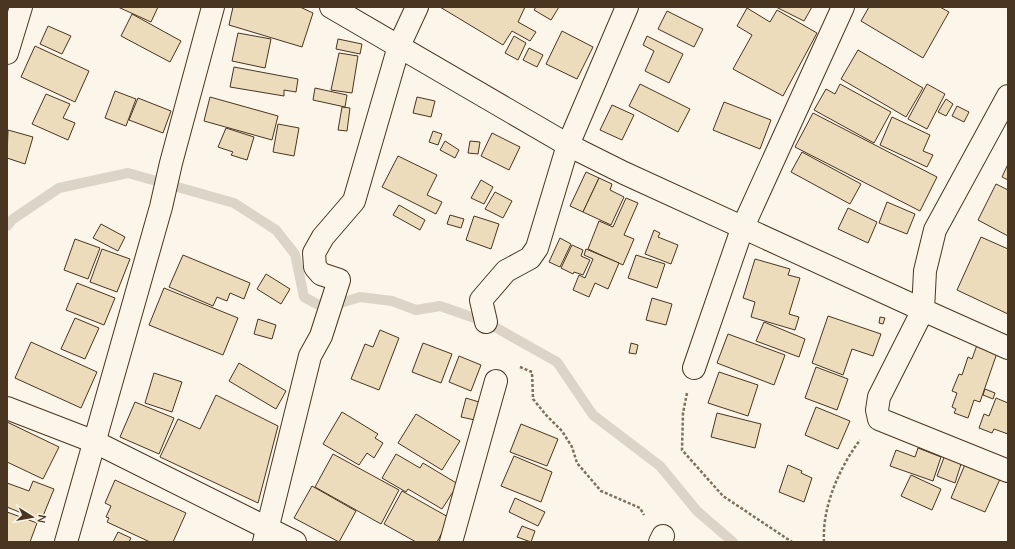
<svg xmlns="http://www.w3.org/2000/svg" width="1015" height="549" font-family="Mulish,sans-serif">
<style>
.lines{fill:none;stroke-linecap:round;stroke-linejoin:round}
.stream{stroke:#dcd4c6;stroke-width:10}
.building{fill:#ecdcbc;stroke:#4a3520}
.minor-casing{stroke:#4a3520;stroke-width:24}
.path{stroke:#7f6f5c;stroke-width:2.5;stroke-dasharray:3 2;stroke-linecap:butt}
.minor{stroke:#fbf6e9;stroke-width:22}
</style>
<rect width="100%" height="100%" fill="#fbf6e9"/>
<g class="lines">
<path class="stream" d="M7,226L13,219L59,188L128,173L234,203L276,230L295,254L304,297L324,308L360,297L392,301L416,310L440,306L486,322L557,362L593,415L660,466L697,511L733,542"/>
</g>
<g class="building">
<path d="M118,7H158L151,22Z"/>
<path d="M233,7H300L313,13L302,47L229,25Z"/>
<path d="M440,7H525L518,22L536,32L530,41L512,31L503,45Z"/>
<path d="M536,7H559L551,20L534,10Z"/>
<path d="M776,7H812L804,21Z"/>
<path d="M869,7H940L949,12L923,58L861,21Z"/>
<path d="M747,8L770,22L777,10L817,33L783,96L733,69L752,35L737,26Z"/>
<path d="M667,11L703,29L694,47L658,29Z"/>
<path d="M132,14L181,41L170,62L121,36Z"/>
<path d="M48,26L71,36L62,54L40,44Z"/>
<path d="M562,31L593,47L577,79L546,64Z"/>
<path d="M238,33L271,39L265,68L232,61Z"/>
<path d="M514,36L526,43L518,60L505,53Z"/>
<path d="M647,36L683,54L669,83L645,71L654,51L643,45Z"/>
<path d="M338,39L362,44L360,54L336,49Z"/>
<path d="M35,46L89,71L75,102L21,77Z"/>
<path d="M529,48L543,55L537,67L523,60Z"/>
<path d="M858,50L923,88L906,117L841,79Z"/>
<path d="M339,53L358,56L352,93L331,90Z"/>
<path d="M234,67L298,79L296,92L284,90V96L230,87Z"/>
<path d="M640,84L690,109L678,132L629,106Z"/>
<path d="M840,84L891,112L874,143L814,110L826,89L835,94Z"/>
<path d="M927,84L945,94L927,129L908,119Z"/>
<path d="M315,88L347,95L345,107L313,100Z"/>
<path d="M115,91L136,99L126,126L105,118Z"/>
<path d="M46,94L70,104L63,118L75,123L68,140L32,124Z"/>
<path d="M210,97L278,116L272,140L204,121Z"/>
<path d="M417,97L435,101L431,117L413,113Z"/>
<path d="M138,98L171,111L163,133L129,120Z"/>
<path d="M946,99L953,104L946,116L938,112Z"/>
<path d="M724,102L771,120L760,149L713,130Z"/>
<path d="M612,105L634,115L622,140L600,130Z"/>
<path d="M957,106L969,112L964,122L952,116Z"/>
<path d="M342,107L350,108L347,131L338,130Z"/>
<path d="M813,113L937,177L920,211L795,147Z"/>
<path d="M892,117L930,135L923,151L933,155L927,167L880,145Z"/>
<path d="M278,124L299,128L294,156L273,152Z"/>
<path d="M226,128L254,137L247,160L231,155L233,152L218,147Z"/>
<path d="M8,130L33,137L25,164L7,158Z"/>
<path d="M433,131L442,134L438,145L429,142Z"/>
<path d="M492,133L520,147L509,170L481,156Z"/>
<path d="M445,141L459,150L455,158L440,150Z"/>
<path d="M470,141L480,142L478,154L468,153Z"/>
<path d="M802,152L861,184L850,204L791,172Z"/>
<path d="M398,156L437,175L427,195L442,202L436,214L382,187Z"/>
<path d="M1008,164V180L1002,177Z"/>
<path d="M586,172L599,178L583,212L570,206Z"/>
<path d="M599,178L612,184L610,190L624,197L611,225L583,212Z"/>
<path d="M481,180L493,187L484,204L471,198Z"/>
<path d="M996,184L1008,190V236L978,220Z"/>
<path d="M495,192L512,201L503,218L485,209Z"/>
<path d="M626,198L638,203L624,235L634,239L623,265L588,249L599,221L613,227Z"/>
<path d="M887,202L915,214L907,234L879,223Z"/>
<path d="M399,205L425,220L420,230L393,215Z"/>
<path d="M848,208L877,222L868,243L838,229Z"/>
<path d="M450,215L464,219L461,228L447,224Z"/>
<path d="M474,216L499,224L491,249L466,240Z"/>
<path d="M101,224L125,237L118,251L93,238Z"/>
<path d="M654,230L660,233L658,237L678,245L671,264L645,254Z"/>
<path d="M981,237L1008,249V314L957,290Z"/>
<path d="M560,238L571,244L560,267L549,262Z"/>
<path d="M75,239L100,248L88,279L64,270Z"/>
<path d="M572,245L583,250L581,256L590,260L583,275L574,272L573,274L561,268Z"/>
<path d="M102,249L130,259L117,292L90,282Z"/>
<path d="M586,249L619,263L608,289L595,283L589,297L573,290L579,275L585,278L593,259L584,255Z"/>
<path d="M183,255L250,283L244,299L230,293L227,301L217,297L213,306L169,287Z"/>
<path d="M636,255L665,264L657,288L628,278Z"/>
<path d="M755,259L790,269L788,275L800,278L789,314L799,317L795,330L751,317L755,302L743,298Z"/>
<path d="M266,274L290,289L281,304L257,289Z"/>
<path d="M77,283L115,298L104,325L66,310Z"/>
<path d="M164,288L238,318L223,355L149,325Z"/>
<path d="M652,298L672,304L666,325L646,320Z"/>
<path d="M828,316L881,334L873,356L852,349L843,375L812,363Z"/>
<path d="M880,317L885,318L883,324L879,323Z"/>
<path d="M75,318L99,328L85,359L61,349Z"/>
<path d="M258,319L276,325L272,339L254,334Z"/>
<path d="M764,322L805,339L799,357L756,341Z"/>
<path d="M380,330L399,338L379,390L351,379L365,344L373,347Z"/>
<path d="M728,334L785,355L774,385L717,363Z"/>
<path d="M31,342L97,372L81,408L15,378Z"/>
<path d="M423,343L452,354L441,383L412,372Z"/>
<path d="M631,343L638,345L636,354L629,353Z"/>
<path d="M977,345L997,353L980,402L974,400L968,418L954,413L956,409L952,407L957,393L952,391L959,374L962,375L968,357L972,359Z"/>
<path d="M459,356L481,365L471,391L449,382Z"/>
<path d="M239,363L286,391L276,409L229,381Z"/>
<path d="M816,367L848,379L837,410L805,398Z"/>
<path d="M719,372L758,385L748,416L708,403Z"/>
<path d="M154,373L182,382L172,412L145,403Z"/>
<path d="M985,389L995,393L993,399L983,395Z"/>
<path d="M216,395L278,426L258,503L160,457L178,419L200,429Z"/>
<path d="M466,398L479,402L475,420L461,417Z"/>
<path d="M996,398L1008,403V434L994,429L992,433L979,428L984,414L989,416Z"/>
<path d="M135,402L174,418L159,454L120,437Z"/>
<path d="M816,407L850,421L838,449L805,435Z"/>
<path d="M342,412L378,434L375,438L383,443L374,458L367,453L359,465L323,444Z"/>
<path d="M717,413L761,424L755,448L711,437Z"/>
<path d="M416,414L460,441L442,470L398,443Z"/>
<path d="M7,422L59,447L43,479L7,462Z"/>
<path d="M521,424L558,439L547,466L510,452Z"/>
<path d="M918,448L941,457L933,481L890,466L896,450L915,457Z"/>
<path d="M333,454L399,490L381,524L315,487Z"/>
<path d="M396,454L420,468L423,463L458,484L442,509L408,489L406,492L382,478Z"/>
<path d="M945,455L962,461L955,483L937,476Z"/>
<path d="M514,456L552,472L541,502L501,486Z"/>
<path d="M966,462L1001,477L985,512L951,498Z"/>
<path d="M788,465L802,471L801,473L812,478L804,502L779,492Z"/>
<path d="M911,475L941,489L932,510L901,496Z"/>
<path d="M115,480L186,513L173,542H150L107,522L109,518L106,517L111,506L105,503Z"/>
<path d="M33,481L54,489L41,521L7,507V483L29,491Z"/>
<path d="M312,486L356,511L339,542L294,518Z"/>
<path d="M402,491L450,518L437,542H416L384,524Z"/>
<path d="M515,498L545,512L538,526L509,512Z"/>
<path d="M7,512L37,523L30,542H7Z"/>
<path d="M522,526L535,531L531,542L517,537Z"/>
<path d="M118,532L131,538L129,542H113Z"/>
</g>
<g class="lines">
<g class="minor-casing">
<g id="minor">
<path d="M331,7L568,145L624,173L923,310L879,397L877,410L879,419L1008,471"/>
<path d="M7,53L21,7"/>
<path d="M1008,96L935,230L925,271L923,310L1008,348"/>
<path d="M486,322L481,300L506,271L530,258L537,248L568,145L627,7"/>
<path d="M694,368L742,229L843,7"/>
<path d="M7,408L95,442L295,542"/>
<path d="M66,542L161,207L171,163L213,7"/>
<path d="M264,542L310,356L321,336L339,280L321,274L315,267L314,253L323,237L354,201L399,46L417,7"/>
<path d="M451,542L496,381"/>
<path d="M660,542L663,536"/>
</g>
</g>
<g class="path">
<path d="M520,367L532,372L533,399L546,415L562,431L572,447L577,463L601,491L640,508L644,515"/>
<path d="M687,393L683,413L682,450L723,496L792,542"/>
<path d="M824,542C822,507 839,468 860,440"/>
</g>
<use href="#minor" class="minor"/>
</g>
<rect width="1015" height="549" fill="none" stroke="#4a3520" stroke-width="16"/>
<g transform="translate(32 517) rotate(101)" stroke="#fbf6e9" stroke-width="3" paint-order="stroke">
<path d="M0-3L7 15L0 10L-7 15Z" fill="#4a3520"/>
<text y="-6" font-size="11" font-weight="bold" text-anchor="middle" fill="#4a3520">N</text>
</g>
</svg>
